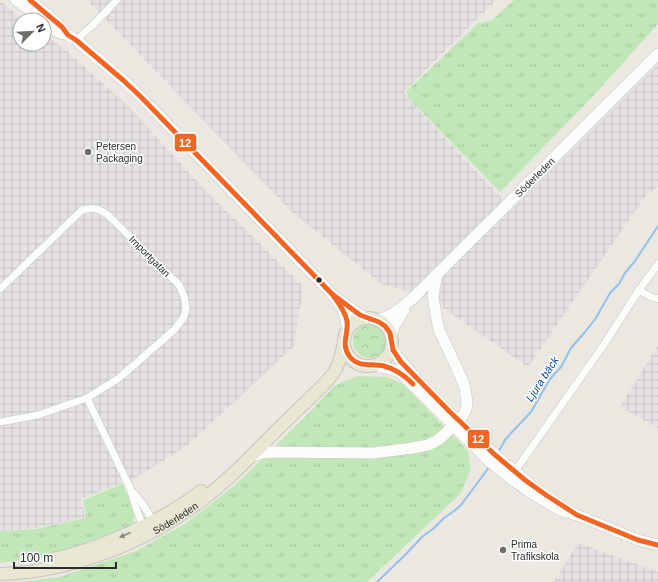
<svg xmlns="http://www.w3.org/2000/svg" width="658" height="582" font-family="Arial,sans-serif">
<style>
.industrial{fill:url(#industrial-grid)}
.grass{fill:url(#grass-tufts)}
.park{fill:url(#park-crowns)}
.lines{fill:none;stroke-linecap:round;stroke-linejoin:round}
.stream{stroke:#92c1ed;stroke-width:2}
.minor-casing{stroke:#c7c6c6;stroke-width:8}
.secondary-casing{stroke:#c7c6c6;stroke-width:12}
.primary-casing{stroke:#c5c5c1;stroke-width:14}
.minor{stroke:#fcfcfa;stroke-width:7}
.secondary{stroke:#fcfcfa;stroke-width:11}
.primary{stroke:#e7e7d3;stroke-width:12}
.bus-1-casing{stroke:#fff;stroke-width:8}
.bus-1{stroke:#f26522;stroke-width:5}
.oneway{fill:#89897f}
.poi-dot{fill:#6e6d6a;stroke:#fff;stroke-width:1.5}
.bus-dot{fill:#2b2b2b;stroke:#fff;stroke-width:1.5}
.labels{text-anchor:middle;stroke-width:3;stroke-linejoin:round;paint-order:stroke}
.poi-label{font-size:10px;fill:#2b2b2b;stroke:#fff;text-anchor:start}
.street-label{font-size:10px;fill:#2b2b2b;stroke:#fff}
.water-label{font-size:11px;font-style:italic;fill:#0949a1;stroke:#fff}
.line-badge{stroke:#fff;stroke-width:1.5}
.badge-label{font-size:11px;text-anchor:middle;font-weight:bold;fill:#fff}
</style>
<defs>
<pattern id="industrial-grid" width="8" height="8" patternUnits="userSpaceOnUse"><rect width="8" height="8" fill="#e6e2e3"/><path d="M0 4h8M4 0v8" fill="none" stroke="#c5c2c3"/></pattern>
<pattern id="grass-tufts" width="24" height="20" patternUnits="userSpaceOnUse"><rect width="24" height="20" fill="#c1e7b8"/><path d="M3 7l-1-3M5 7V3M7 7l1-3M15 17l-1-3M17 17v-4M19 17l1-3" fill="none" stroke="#a6c69e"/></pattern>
<pattern id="park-crowns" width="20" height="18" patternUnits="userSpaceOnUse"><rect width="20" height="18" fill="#c1e7b8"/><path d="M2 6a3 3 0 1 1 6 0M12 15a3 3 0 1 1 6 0" fill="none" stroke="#a6c69e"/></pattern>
</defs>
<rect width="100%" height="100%" fill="#eae8e0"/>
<g class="industrial">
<path d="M87,0H496L404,92L409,100L512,209L658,64V187L646,195L528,367L429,298L380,283L290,210Z"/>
<path d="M0,1L24,20H20V44H44V34L67,51L129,107L204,189L303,286L294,346L188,445L137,477L81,499L85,517L37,528L0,531Z"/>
<path d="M658,345V428L620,407Z"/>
<path d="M578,543L658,572V582H554Z"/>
</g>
<g class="grass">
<path d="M514,0H658V24L596,93L500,192L409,99L406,92L478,23L491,21Z"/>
<path d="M357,376L386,377L403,384L468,451L471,470L460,494L367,582H17L60,577L136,551L185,524L235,485L313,409L334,386Z"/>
<path d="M122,484C127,493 139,514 132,524C130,526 129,527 127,528L74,549L39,558L0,563V531L37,529L85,518L86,516L83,500Z"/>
</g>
<circle class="park" cx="370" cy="341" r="17"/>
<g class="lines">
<g class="stream">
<path d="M498,453L505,440L512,432L531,412L550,379L561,367L571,348L585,332L596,318L610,293L619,284L625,273L635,261L658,226"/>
<path d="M377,582L404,556L422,537L434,528L444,518L454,511L461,505L490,466"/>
</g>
<g class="minor-casing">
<g id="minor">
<path d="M76,40L93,25L117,0"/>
<path d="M0,289L82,210C93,207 98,208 108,215L179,285L184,296L186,307L184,317L174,330L119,378L87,398L38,415L0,422"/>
<path d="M639,290L658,264"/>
<path d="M87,398L130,488L137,511L143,526L146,527"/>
<path d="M515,471L603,346L639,290L651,297L658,299"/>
<path d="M134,493C140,501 152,514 152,525"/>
</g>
</g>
<g class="secondary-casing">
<g id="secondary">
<path d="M16,0L44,20"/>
<path d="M30,0L57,23"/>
<path d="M44,20L58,32L68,35L76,40L123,80L141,97L332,294C341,306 348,316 347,331"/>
<path d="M339,300L360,315L366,318"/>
<path id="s1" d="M377,320C393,316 398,310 411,300L658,54"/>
<path d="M391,337L394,326L404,310"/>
<path d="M391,346L396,355L416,378"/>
<path d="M374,365L397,371L403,375L489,461L510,478L530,492L553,506L563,511L577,515L638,540L658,545"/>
<path d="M477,438L500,459L530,484"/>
<path d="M252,456L263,453L270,452L373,453L413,448L428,445L438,440L445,434L454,425L463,415L466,410L467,403L465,387L456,366L439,330L436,315L433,296L436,279L438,273"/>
</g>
</g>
<g class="primary-casing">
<g id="primary">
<circle cx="368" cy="342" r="24"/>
<path d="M53,559C65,557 75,553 86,550C126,536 167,517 201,491"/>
<path id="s2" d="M0,574C71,572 146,543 202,500C230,479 254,453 279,428C290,417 301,407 312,396C320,388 330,380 336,369C340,361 342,352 344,343"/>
</g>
</g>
<use href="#minor" class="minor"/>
<use href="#secondary" class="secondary"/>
<use href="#primary" class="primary"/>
<g class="bus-1-casing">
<g id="bus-1">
<path d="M30,0L62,27L68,35L76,40L123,80L141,97L332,294L360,315L379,322L385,326L390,333L393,350L401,362L450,412L494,454L525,480L546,495L577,515L638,540L658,545"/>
<path d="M332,294C338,302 345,311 347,321C349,334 340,344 350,357C359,368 372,363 384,366C396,369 405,376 413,384"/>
</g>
</g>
<use href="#bus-1" class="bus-1"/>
</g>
<defs><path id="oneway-solid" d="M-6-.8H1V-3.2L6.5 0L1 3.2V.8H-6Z"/></defs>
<use class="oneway" href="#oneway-solid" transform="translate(125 535) rotate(156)"/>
<g class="poi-dot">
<circle cx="88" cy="152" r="4"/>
<circle cx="503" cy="550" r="4"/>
</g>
<circle class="bus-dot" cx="319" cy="280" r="3.5"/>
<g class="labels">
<g class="poi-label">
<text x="96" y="150">Petersen<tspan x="96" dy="12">Packaging</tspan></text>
<text x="511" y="548">Prima<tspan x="511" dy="12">Trafikskola</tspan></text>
</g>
<g class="street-label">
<text dy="4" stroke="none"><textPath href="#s1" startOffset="214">Söderleden</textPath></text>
<text transform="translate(150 256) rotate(45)" y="4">Importgatan</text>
<text dy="4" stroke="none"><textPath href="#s2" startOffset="186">Söderleden</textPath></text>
</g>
<g class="water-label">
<text transform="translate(542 379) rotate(-57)" y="4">Ljura bäck</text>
</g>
</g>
<g class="line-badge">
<rect x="174" y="133" width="23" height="19" rx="4" fill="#f26522"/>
<rect x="467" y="429" width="23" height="20" rx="4" fill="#f26522"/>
</g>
<g class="badge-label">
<text x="185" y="147">12</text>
<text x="478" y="443">12</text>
</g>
<g transform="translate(32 32) rotate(66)"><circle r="19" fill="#ffffff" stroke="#aaaaaa"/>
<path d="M0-3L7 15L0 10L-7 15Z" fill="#6e6d6a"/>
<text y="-6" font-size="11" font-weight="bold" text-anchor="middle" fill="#2b2b2b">N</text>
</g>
<path d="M14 562v6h102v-6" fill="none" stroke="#2b2b2b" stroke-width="2"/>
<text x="20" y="562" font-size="12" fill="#2b2b2b" stroke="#ffffff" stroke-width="3" paint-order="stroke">100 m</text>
</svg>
